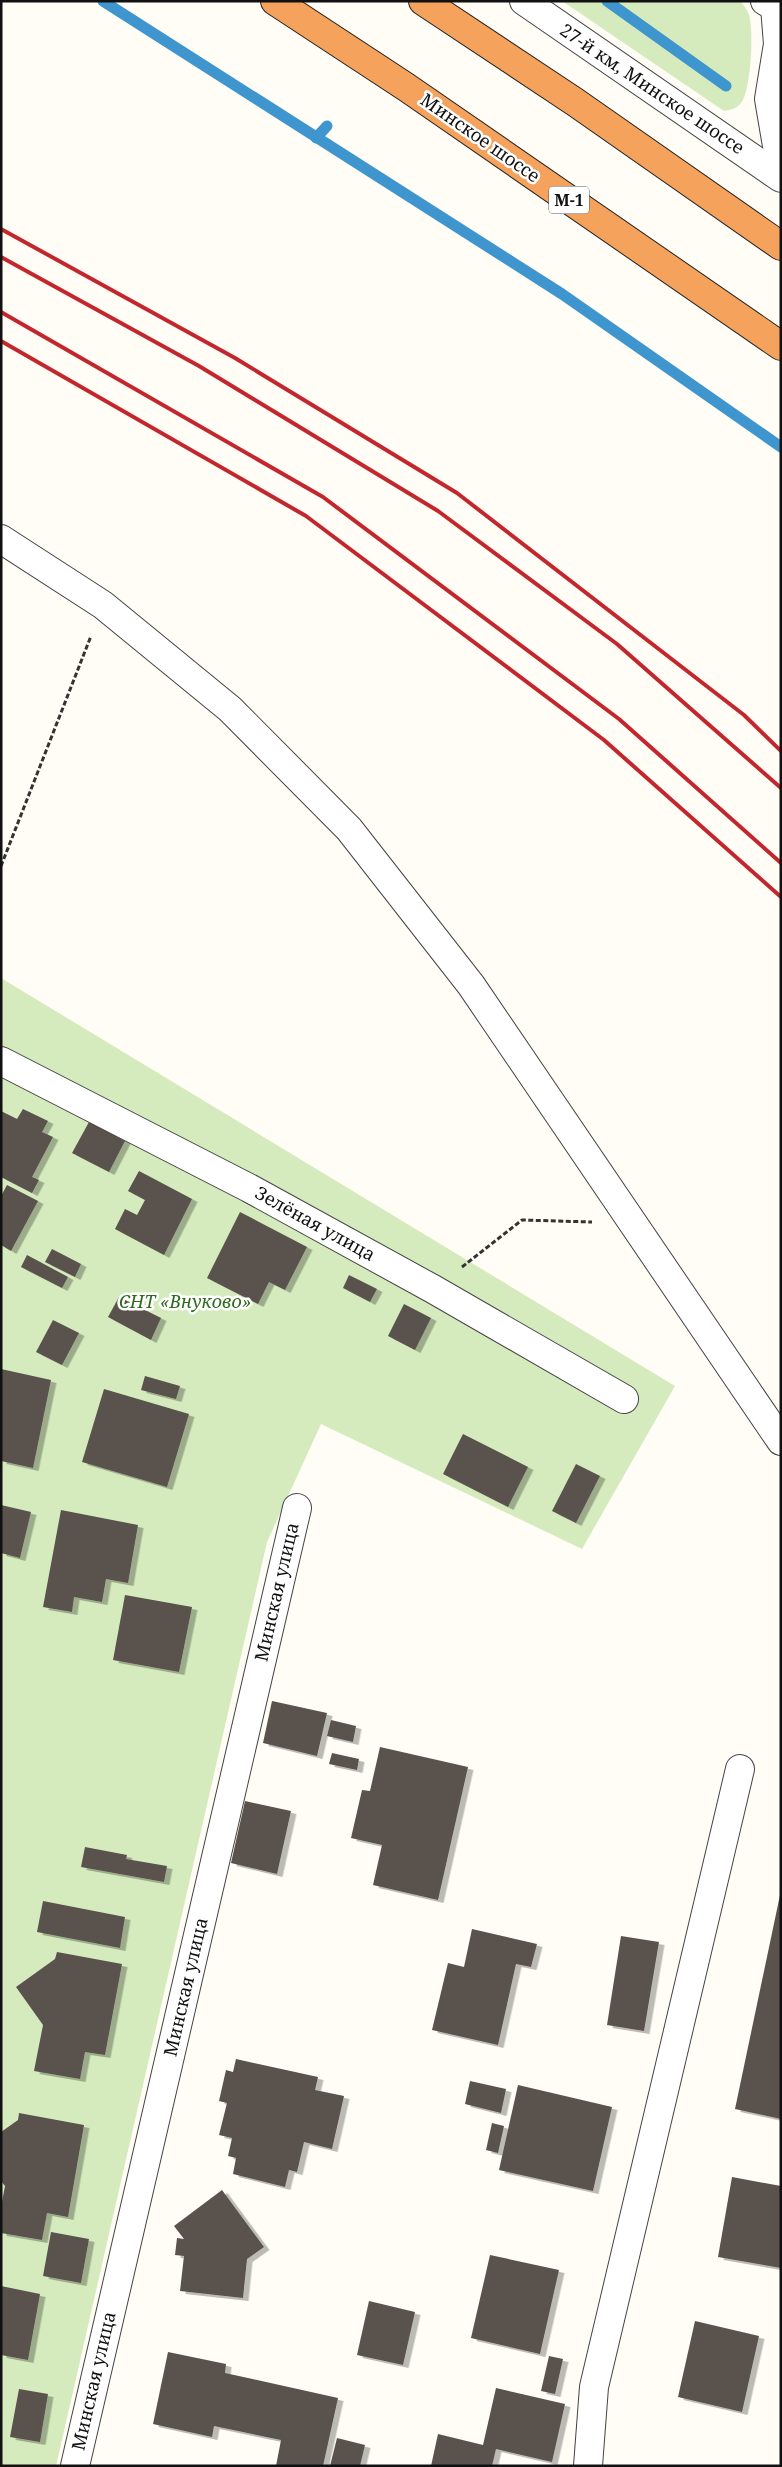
<svg xmlns="http://www.w3.org/2000/svg" width="782" height="2467" font-family="'Noto Serif',serif">
<style>
.green{fill:#d5ebbd}
.lines{fill:none;stroke-linecap:round;stroke-linejoin:round}
.stream{stroke:#3f96cf;stroke-width:11}
.building{fill:#5a524d;filter:url(#shadow)}
.minor-casing{stroke:#444;stroke-width:30}
.highway-casing{stroke:#222;stroke-width:30}
.path{stroke:#333;stroke-width:3;stroke-dasharray:5 2.5;stroke-linecap:butt}
.minor{stroke:#fff;stroke-width:28}
.highway{stroke:#f5a25d;stroke-width:28}
.rail{stroke:#c4262e;stroke-width:4}
.labels{text-anchor:middle;stroke-width:5;stroke-linejoin:round;paint-order:stroke}
.shield{fill:#fff;stroke:#585858;stroke-width:1}
.shield-label{font-size:16px;font-weight:bold;fill:#111}
.street-label{font-size:18px;fill:#111;stroke:#fff}
.park-label{font-size:18px;font-style:italic;fill:#2f6b1f;stroke:#fff}
</style>
<defs>
<filter id="shadow"><feDropShadow dx="5.5" dy="3" stdDeviation="0" flood-color="#0004"/></filter>
</defs>
<rect width="100%" height="100%" fill="#fffdf5"/>
<g class="green">
<path d="M562,1H740C744,5 747,10 749,15C754,30 751,91 741,103C736,109 730,110 724,111Z"/>
<path d="M1,978L675,1386L582,1549L321,1424L267,1542L56,2466H1Z"/>
</g>
<g class="lines">
<g class="stream">
<path d="M103,1L562,294L781,447"/>
<path d="M607,1L726,86"/>
<path d="M316,138L327,126"/>
</g>
</g>
<g class="building">
<path d="M23,1109L48,1121L42,1132L53,1137L32,1177L39,1180L32,1193L1,1177V1111L17,1119Z"/>
<path d="M89,1122L125,1141L109,1172L72,1153Z"/>
<path d="M139,1171L192,1199L164,1255L115,1229L125,1209L137,1215L145,1200L128,1191Z"/>
<path d="M7,1185L38,1201L11,1251L1,1245V1196Z"/>
<path d="M240,1212L307,1247L285,1290L269,1282L258,1304L207,1278Z"/>
<path d="M52,1249L81,1264L75,1277L45,1262Z"/>
<path d="M27,1255L68,1277L62,1288L21,1267Z"/>
<path d="M349,1275L377,1289L370,1302L343,1288Z"/>
<path d="M119,1297L161,1318L151,1340L108,1317Z"/>
<path d="M404,1304L431,1318L415,1350L388,1336Z"/>
<path d="M53,1320L79,1333L62,1365L36,1352Z"/>
<path d="M1,1369L51,1380L33,1468L1,1461Z"/>
<path d="M145,1376L180,1386L176,1399L141,1390Z"/>
<path d="M104,1389L189,1414L167,1487L82,1462Z"/>
<path d="M463,1434L528,1467L508,1507L443,1474Z"/>
<path d="M576,1464L600,1476L576,1523L552,1511Z"/>
<path d="M1,1505L31,1512L20,1558L1,1553Z"/>
<path d="M61,1510L138,1525L128,1583L106,1579L102,1602L74,1597L72,1612L43,1607Z"/>
<path d="M125,1595L192,1607L179,1672L113,1660Z"/>
<path d="M272,1701L327,1713L317,1756L263,1743Z"/>
<path d="M331,1720L356,1726L353,1742L327,1736Z"/>
<path d="M380,1747L468,1767L438,1900L373,1885L382,1845L351,1838L362,1790L370,1791Z"/>
<path d="M332,1753L359,1759L357,1770L329,1764Z"/>
<path d="M245,1801L291,1811L277,1874L231,1863Z"/>
<path d="M85,1847L127,1855L126,1859L167,1866L164,1882L81,1867Z"/>
<path d="M780,1895H781V2119L735,2109Z"/>
<path d="M43,1901L125,1917L120,1948L37,1932Z"/>
<path d="M472,1929L537,1944L531,1967L516,1964L498,2045L432,2030L448,1963L464,1967Z"/>
<path d="M621,1936L659,1942L644,2031L607,2025Z"/>
<path d="M57,1952L122,1964L105,2055L85,2052L80,2079L34,2071L43,2025L16,1987L55,1959Z"/>
<path d="M236,2059L318,2077L315,2090L344,2096L332,2149L304,2142L297,2172L289,2170L285,2187L233,2174L236,2158L228,2156L232,2138L219,2135L227,2103L219,2101L226,2070L233,2072Z"/>
<path d="M470,2081L506,2089L501,2113L465,2104Z"/>
<path d="M518,2085L612,2107L593,2191L499,2170Z"/>
<path d="M19,2113L84,2125L68,2217L47,2213L42,2240L1,2233V2207L5,2186L1,2181V2132L18,2120Z"/>
<path d="M492,2123L504,2126L498,2153L486,2150Z"/>
<path d="M732,2177L781,2186V2268L718,2257Z"/>
<path d="M222,2190L264,2247L247,2259L243,2298L180,2291L184,2256L175,2255L177,2238L184,2239L174,2226Z"/>
<path d="M51,2232L89,2239L81,2283L43,2276Z"/>
<path d="M490,2255L559,2270L540,2354L471,2338Z"/>
<path d="M1,2286L40,2294L28,2360L1,2355Z"/>
<path d="M369,2301L415,2312L403,2365L357,2355Z"/>
<path d="M695,2321L759,2336L742,2412L678,2397Z"/>
<path d="M168,2352L226,2364L225,2373L338,2398L323,2466H276L281,2440L214,2426L212,2437L153,2424Z"/>
<path d="M549,2356L563,2359L555,2394L541,2391Z"/>
<path d="M496,2388L565,2404L552,2462L496,2449L492,2466H431L438,2434L483,2445Z"/>
<path d="M19,2389L48,2394L40,2442L10,2437Z"/>
<path d="M337,2438L365,2445L360,2466H330Z"/>
</g>
<g class="lines">
<g class="minor-casing">
<g id="minor">
<path d="M524,1L781,178"/>
<path d="M765,1L775,7L778,44L769,99L777,146L781,153"/>
<path d="M1,539L103,605L230,709L349,829L471,985L781,1441"/>
<path d="M1,1061L249,1188L433,1289L624,1399"/>
<path d="M75,2466L297,1508"/>
<path d="M588,2466L594,2387L740,1769"/>
</g>
</g>
<g class="highway-casing">
<g id="highway">
<path d="M275,1L406,87L781,346"/>
<path d="M423,1L575,102L781,246"/>
</g>
</g>
<g class="path">
<path d="M1,866L91,636"/>
<path d="M462,1267L522,1220L592,1222"/>
</g>
<use href="#minor" class="minor"/>
<use href="#highway" class="highway"/>
<g class="rail">
<path d="M1,229L235,358L457,493L744,715L781,751"/>
<path d="M1,257L199,366L438,511L617,644L781,788"/>
<path d="M1,312L323,497L619,719L781,863"/>
<path d="M1,341L306,516L604,740L781,897"/>
</g>
</g>
<g class="labels">
<rect class="shield" x="549" y="186.5" width="40" height="27" rx="4"/>
<g class="shield-label">
<text x="569" y="206">М-1</text>
</g>
<g class="street-label">
<text transform="translate(652 89) rotate(34)" y="6">27-й км, Минское шоссе</text>
<text transform="translate(480 138) rotate(35)" y="6">Минское шоссе</text>
<text transform="translate(315 1224) rotate(29)" y="6">Зелёная улица</text>
<text transform="translate(277 1592) rotate(-77)" y="6">Минская улица</text>
<text transform="translate(186 1987) rotate(-77)" y="6">Минская улица</text>
<text transform="translate(94 2381) rotate(-77)" y="6">Минская улица</text>
</g>
<g class="park-label">
<text x="185" y="1308">СНТ «Внуково»</text>
</g>
</g>
<rect width="782" height="2467" fill="none" stroke="#111111" stroke-width="5"/>
</svg>
